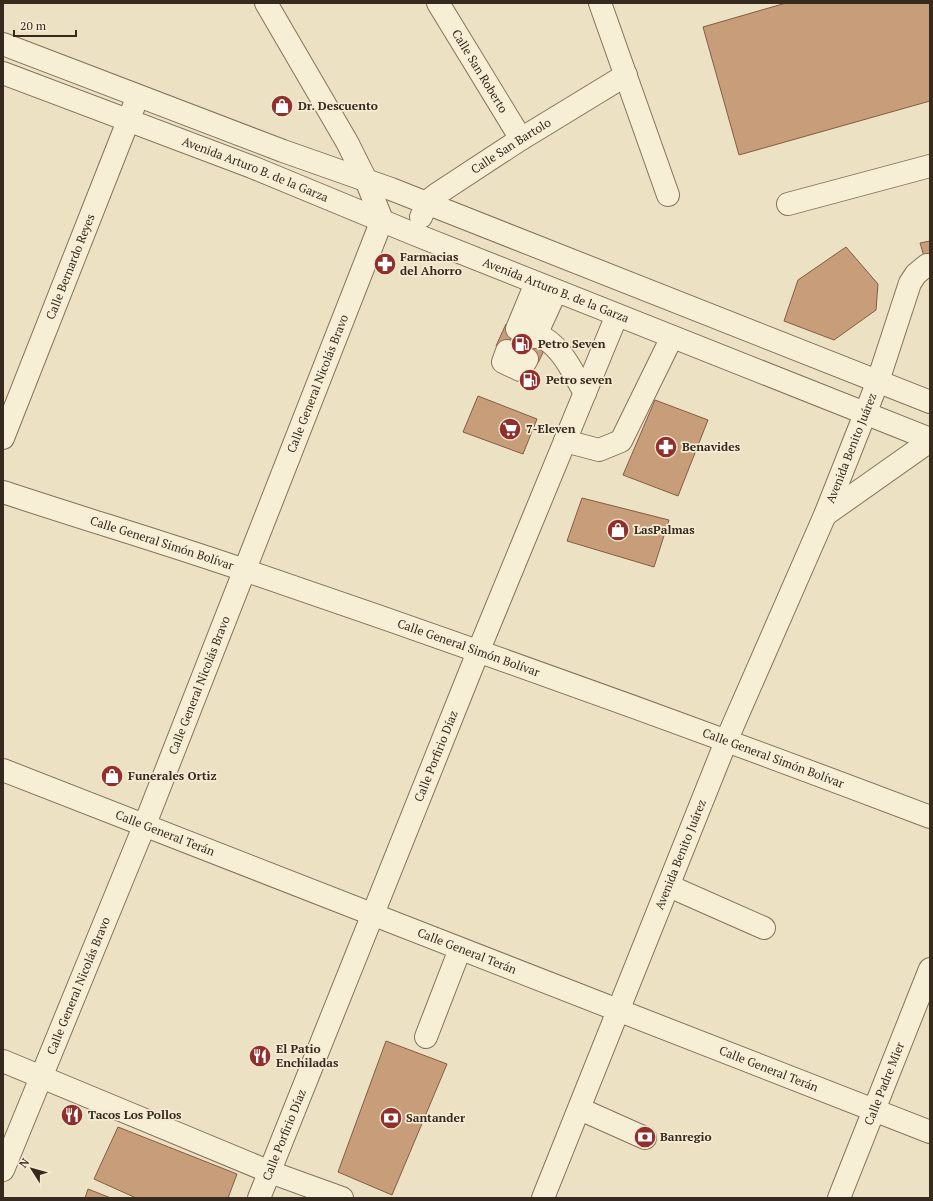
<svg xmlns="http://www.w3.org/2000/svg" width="933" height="1201" font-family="'PT Serif',serif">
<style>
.building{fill:#c89d7a;stroke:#835d42}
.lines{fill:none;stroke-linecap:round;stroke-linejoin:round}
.minor-casing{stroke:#85725b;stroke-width:24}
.minor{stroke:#f7eed6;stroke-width:22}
.labels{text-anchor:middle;stroke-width:3.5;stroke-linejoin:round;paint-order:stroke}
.street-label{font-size:12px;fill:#362a1e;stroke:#f4ebd2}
.poi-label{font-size:12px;font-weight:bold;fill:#362a1e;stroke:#f4ebd2;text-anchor:start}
</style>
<rect width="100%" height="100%" fill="#ece1c3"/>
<g class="building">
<path d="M786,3H930V101L739,155L703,27Z"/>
<path d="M930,241V276L920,243Z"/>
<path d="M846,247L878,284L876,310L834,340L784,321L798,280Z"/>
<path d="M506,324L548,342L538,363L496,346Z"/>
<path d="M478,396L537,419L523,454L463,432Z"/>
<path d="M655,400L708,420L678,496L623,475Z"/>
<path d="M582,498L669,520L654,567L567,541Z"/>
<path d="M386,1041L447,1064L392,1195L338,1172Z"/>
<path d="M118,1127L237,1174L228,1198H136L94,1179Z"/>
<path d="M88,1189L111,1198H85Z"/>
</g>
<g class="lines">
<g class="minor-casing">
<g id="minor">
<path d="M266,3L347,142L366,180L382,220"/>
<path id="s1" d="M438,3L521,139"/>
<path d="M600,3L668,195"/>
<path d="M3,44L283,151L391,189L930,402"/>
<path id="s2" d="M3,73L252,167L414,234L930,439"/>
<path d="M788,204L930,166"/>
<path id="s3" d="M421,217L428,201L437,194L521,139L626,75"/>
<path d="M517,329L536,283"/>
<path d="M536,334C562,345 571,370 585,393"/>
<path d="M535,337L556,291"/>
<path d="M507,351L503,362L520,370L527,359"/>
<path id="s4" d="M3,438L134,106"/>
<path d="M565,441L599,450L621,441L672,337"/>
<path id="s5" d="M3,492C84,519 166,543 247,571C476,649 704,731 930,817"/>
<path d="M825,515L930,441"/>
<path id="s6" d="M3,770L930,1132"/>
<path d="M669,886L764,928"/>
<path d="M426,1037L460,949"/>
<path d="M3,1061L270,1172L342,1198"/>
<path d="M580,1109L645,1138"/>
<path id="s7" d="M3,1170L145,824L382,220"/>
<path id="s8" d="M259,1198L478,652L617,315"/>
<path id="s9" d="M543,1198L727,739L825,515L878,381L910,283L916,274L927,265"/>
<path id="s10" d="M839,1198L930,969"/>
</g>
</g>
<use href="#minor" class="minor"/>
</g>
<defs>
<g id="shop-disc" transform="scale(1.15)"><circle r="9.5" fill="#912f2d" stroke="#f4ebd2"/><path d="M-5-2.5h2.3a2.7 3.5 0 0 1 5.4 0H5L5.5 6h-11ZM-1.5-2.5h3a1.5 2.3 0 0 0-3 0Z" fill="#fff"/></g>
<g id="pharmacy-disc" transform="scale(1.15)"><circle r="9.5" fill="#912f2d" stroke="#f4ebd2"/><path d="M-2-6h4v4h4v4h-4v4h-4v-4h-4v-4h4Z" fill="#fff"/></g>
<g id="fuel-disc" transform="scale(1.15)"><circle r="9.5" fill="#912f2d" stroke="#f4ebd2"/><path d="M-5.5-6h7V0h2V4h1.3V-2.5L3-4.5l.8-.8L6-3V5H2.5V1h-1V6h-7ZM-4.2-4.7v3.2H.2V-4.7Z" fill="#fff"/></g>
<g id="supermarket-disc" transform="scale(1.15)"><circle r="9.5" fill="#912f2d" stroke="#f4ebd2"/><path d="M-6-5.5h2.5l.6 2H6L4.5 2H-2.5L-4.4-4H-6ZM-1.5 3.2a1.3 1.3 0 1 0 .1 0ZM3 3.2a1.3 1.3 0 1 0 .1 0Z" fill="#fff"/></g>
<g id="restaurant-disc" transform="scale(1.15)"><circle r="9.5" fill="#912f2d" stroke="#f4ebd2"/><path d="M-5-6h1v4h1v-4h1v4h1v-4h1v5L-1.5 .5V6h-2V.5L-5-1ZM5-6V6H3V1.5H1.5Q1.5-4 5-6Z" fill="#fff"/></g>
<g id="bank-disc" transform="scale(1.15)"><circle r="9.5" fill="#912f2d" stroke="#f4ebd2"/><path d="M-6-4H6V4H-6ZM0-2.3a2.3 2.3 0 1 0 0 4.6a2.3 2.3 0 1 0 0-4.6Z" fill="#fff"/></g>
</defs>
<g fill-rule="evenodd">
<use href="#shop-disc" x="282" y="106"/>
<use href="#pharmacy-disc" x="385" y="264"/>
<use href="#fuel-disc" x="522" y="344"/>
<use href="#fuel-disc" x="530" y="380"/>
<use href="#supermarket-disc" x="510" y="429"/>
<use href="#pharmacy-disc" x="666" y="447"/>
<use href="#shop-disc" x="618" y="530"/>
<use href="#shop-disc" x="112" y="776"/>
<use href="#restaurant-disc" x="260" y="1056"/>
<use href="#restaurant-disc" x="72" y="1115"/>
<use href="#bank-disc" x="391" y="1118"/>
<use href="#bank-disc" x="645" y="1137"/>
</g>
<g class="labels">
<g class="street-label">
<text dy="4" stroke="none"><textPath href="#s1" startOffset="80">Calle San Roberto</textPath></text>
<text dy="4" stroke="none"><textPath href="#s3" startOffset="117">Calle San Bartolo</textPath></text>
<text dy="4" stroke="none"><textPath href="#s2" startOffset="270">Avenida Arturo B. de la Garza</textPath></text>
<text dy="4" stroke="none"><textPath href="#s4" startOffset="184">Calle Bernardo Reyes</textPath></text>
<text dy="4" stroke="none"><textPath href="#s2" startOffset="594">Avenida Arturo B. de la Garza</textPath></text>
<text dy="4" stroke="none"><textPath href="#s7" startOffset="847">Calle General Nicolás Bravo</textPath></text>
<text dy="4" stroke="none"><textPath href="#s9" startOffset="811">Avenida Benito Juárez</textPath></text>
<text dy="4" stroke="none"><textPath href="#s5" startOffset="167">Calle General Simón Bolívar</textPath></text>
<text dy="4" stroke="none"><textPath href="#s5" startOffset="491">Calle General Simón Bolívar</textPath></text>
<text dy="4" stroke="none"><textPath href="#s7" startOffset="523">Calle General Nicolás Bravo</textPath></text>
<text dy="4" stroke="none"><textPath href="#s8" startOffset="476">Calle Porfirio Díaz</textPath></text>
<text dy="4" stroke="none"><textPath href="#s5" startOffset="815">Calle General Simón Bolívar</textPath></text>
<text dy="4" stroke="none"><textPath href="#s6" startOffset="174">Calle General Terán</textPath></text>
<text dy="4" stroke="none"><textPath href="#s9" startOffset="370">Avenida Benito Juárez</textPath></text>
<text dy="4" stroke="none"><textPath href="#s6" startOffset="498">Calle General Terán</textPath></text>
<text dy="4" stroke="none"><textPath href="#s7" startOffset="199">Calle General Nicolás Bravo</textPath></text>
<text dy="4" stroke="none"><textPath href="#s6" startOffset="822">Calle General Terán</textPath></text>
<text dy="4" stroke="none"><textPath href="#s10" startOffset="123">Calle Padre Mier</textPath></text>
<text dy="4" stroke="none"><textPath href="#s8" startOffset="68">Calle Porfirio Díaz</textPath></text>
</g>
<g class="poi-label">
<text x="298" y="110">Dr. Descuento</text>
<text x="400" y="261">Farmacias<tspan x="400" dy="14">del Ahorro</tspan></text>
<text x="538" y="348">Petro Seven</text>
<text x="546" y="384">Petro seven</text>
<text x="526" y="433">7-Eleven</text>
<text x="682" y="451">Benavides</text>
<text x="634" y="534">LasPalmas</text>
<text x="128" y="780">Funerales Ortiz</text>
<text x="276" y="1053">El Patio<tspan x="276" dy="14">Enchiladas</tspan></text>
<text x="88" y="1119">Tacos Los Pollos</text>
<text x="406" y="1122">Santander</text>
<text x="660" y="1141">Banregio</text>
</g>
</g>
<rect width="933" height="1201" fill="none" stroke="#362a1e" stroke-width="8"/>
<g transform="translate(32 1169) rotate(307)" stroke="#f4ebd2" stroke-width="3" paint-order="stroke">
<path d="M0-3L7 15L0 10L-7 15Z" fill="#362a1e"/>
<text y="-6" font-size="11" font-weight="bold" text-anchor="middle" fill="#362a1e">N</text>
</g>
<path d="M14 30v6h62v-6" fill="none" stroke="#362a1e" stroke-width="2"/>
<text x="20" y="30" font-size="12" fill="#362a1e" stroke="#f4ebd2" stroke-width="3" paint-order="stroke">20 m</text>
</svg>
